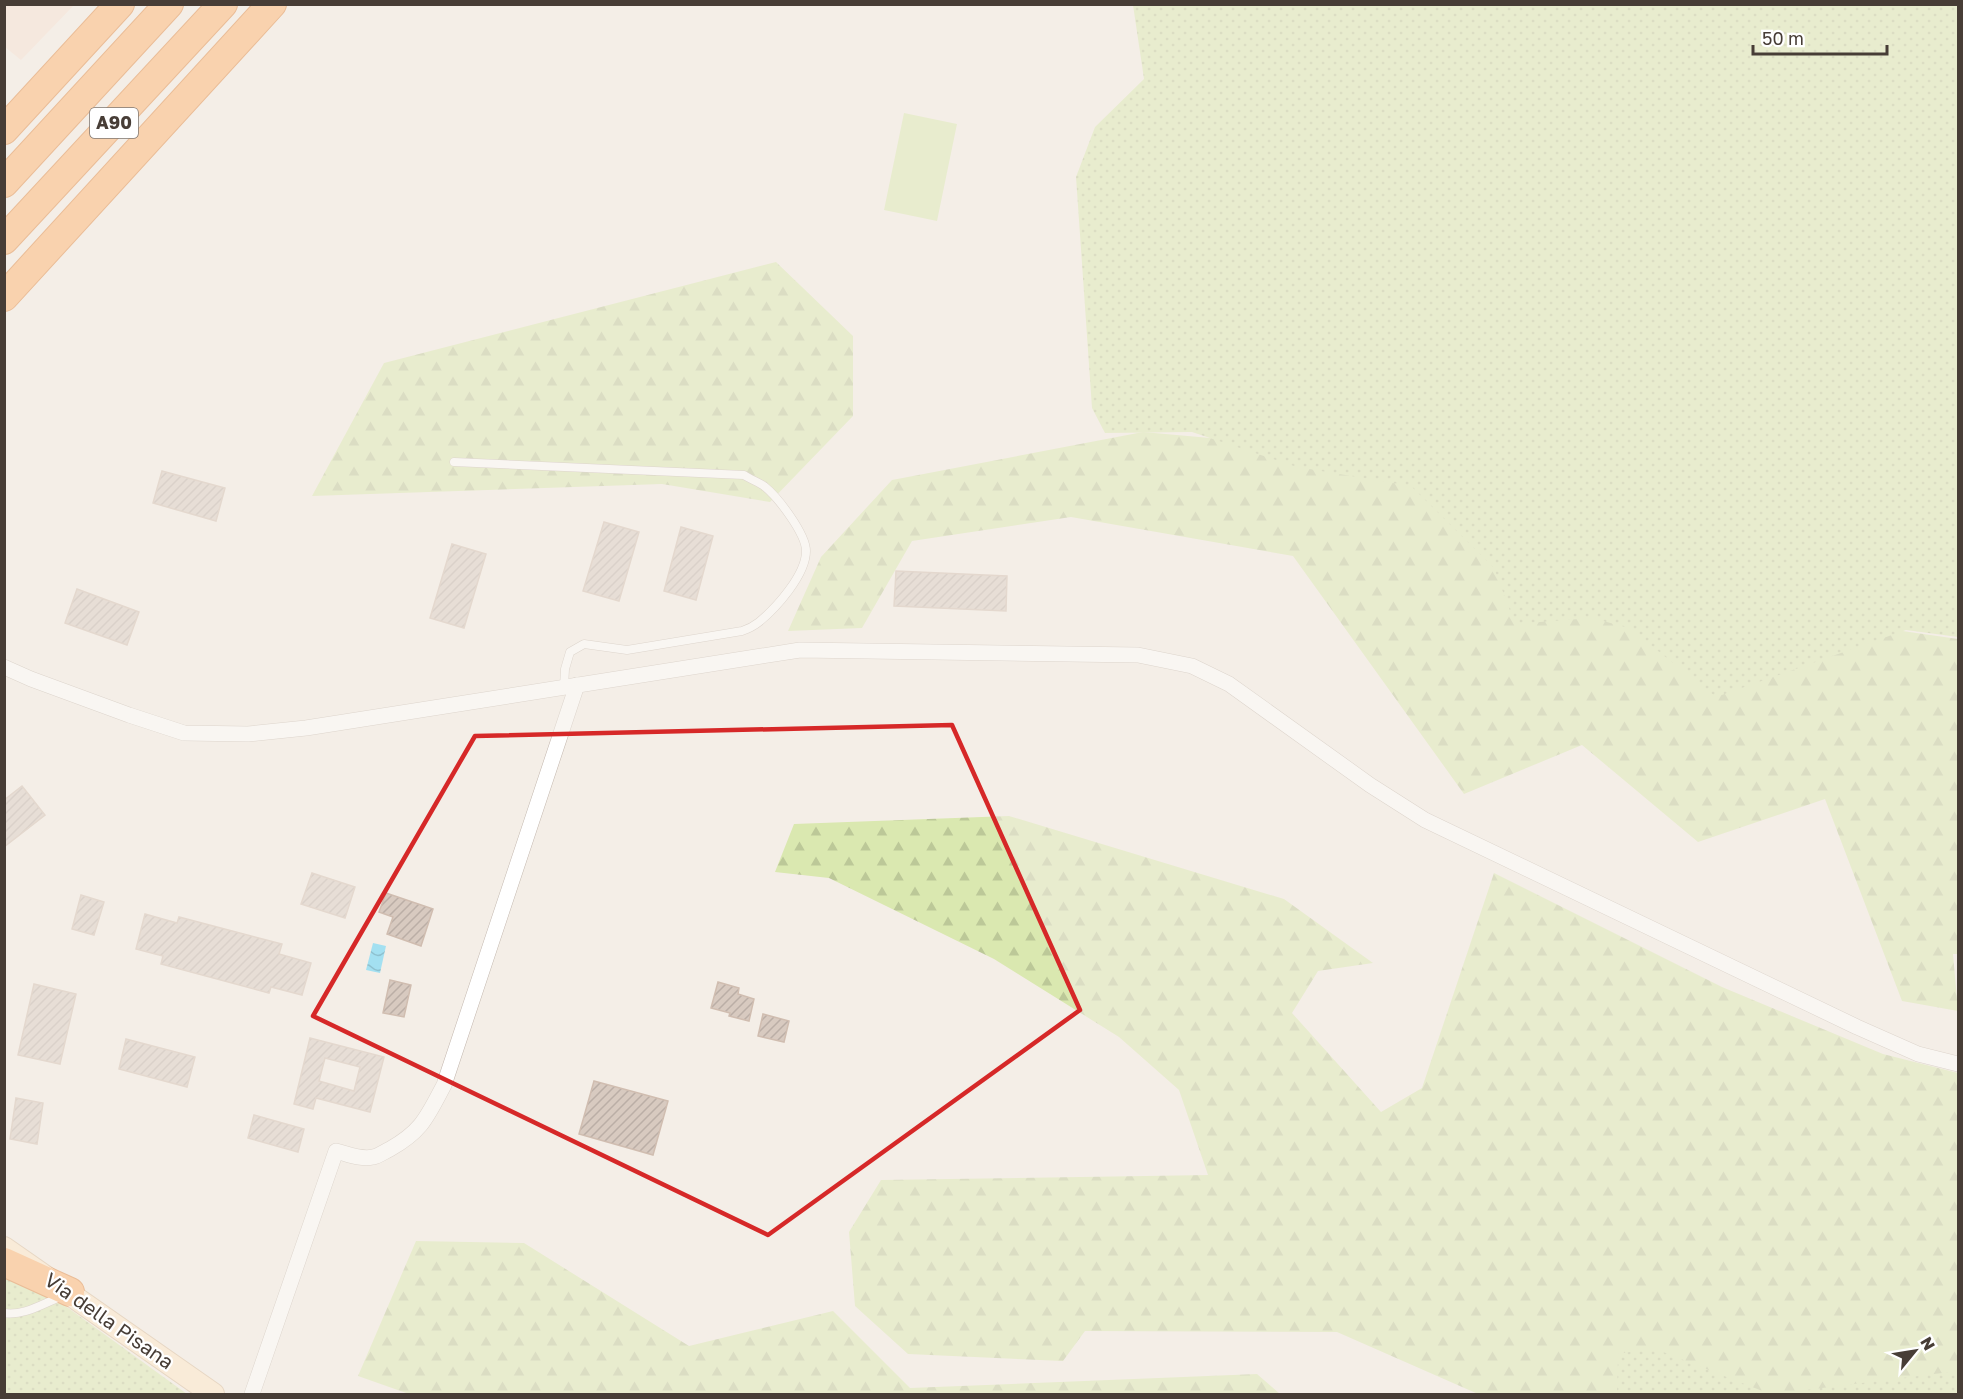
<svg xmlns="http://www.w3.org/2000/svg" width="1963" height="1399" font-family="'Golos Text',sans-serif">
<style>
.commercial{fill:#f6e0d2}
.green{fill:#dae8b0}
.forest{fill:url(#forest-firs)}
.park{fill:url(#park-dots)}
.water{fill:url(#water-waves)}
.building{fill:url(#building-hatch);stroke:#d0bdb0;stroke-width:1.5;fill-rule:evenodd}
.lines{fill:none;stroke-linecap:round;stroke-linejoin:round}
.service-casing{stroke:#c2b6ad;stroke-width:9}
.minor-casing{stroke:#c2b6ad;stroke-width:16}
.secondary-casing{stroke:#d7ba99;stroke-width:24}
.motorway-casing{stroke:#de8037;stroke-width:30}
.service{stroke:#fff;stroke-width:8}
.minor{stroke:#fff;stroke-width:15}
.secondary{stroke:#ffe6c6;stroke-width:22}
.motorway{stroke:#feaf68;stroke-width:28}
.marked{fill:none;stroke:#d62828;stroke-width:4.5;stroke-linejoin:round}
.labels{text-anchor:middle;stroke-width:4.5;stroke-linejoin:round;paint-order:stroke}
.shield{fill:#fff;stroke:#7e7772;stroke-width:1.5}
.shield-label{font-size:18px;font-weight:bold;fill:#473d36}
.street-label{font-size:20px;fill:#473d36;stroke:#fff}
</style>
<defs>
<pattern id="forest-firs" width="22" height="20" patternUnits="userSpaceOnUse" patternTransform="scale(1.5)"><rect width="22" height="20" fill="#dae8b0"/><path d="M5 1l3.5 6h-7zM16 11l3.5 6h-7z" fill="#bcc898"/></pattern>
<pattern id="park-dots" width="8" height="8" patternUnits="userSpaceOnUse" patternTransform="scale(1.5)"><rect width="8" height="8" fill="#dae8b0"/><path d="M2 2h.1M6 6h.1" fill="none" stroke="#bcc898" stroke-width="1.8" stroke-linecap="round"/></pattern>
<pattern id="water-waves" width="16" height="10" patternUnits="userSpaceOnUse" patternTransform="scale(1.5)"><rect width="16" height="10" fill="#a3e0f1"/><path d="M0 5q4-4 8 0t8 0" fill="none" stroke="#8ec1cf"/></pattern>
<pattern id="building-hatch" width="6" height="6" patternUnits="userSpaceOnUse" patternTransform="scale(1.5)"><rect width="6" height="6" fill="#d8cac0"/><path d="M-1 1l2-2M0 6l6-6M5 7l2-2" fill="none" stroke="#bbaea6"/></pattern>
</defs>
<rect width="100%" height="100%" fill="#f4eee7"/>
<path class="commercial" d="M5,4H74V5L21,60L5,47Z"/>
<path class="green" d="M904,113L957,124L937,221L884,210Z"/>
<g class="forest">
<path d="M776,262L853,336V416L770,502L662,484L312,496L384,363Z"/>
<path d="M1143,432L1399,455L1619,590L1958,639V954H1953L1958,1011L1902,1001L1825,799L1698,842L1582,745L1464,794L1293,556L1071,517L912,541L862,628L788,631L821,557L892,480Z"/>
<path d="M1009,816L1284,899L1373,963L1318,971L1292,1013L1381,1112L1422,1088L1494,873L1722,987L1883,1054L1958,1073V1394H1478L1337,1332L1085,1331L1063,1361L908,1354L855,1306L849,1232L881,1180L1208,1175L1179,1090L1119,1037L994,959L829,878L775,872L794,824Z"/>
<path d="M416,1241L524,1243L689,1346L833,1311L910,1388L1257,1374L1280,1394H409L358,1376Z"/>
</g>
<g class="park">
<path d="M1133,5H1958V637L1906,630L1716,697L1629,628L1592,618L1515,624L1494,568L1411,486L1297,467L1192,432L1105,433L1092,408L1076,177L1095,127L1144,79Z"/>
<path d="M5,1275L53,1297L187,1394H5Z"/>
<path d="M1653,1348L1770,1394H1617L1618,1354Z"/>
<path d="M1958,1371V1394H1774Z"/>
</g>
<path class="water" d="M373,943L386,946L380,973L366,970Z"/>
<g class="building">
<path d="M162,471L225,488L216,521L153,503Z"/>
<path d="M604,522L639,532L619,601L583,591Z"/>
<path d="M681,527L713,536L696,600L664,591Z"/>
<path d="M452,544L486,554L464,628L430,618Z"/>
<path d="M896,571L1007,576L1006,611L894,606Z"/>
<path d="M77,589L139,612L127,645L65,623Z"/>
<path d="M22,786L45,815L4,847V800Z"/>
<path d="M312,873L355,887L345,918L301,904Z"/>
<path d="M386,893L433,909L421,946L387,934L393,917L379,912Z"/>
<path d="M81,895L104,902L94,935L72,929Z"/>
<path d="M145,914L177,923L179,917L282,944L279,954L311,963L302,995L271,987L269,993L161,964L163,956L136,949Z"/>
<path d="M390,980L411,985L404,1017L383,1013Z"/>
<path d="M718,982L739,988L738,994L754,999L749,1021L729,1016L730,1013L711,1008Z"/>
<path d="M34,984L76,994L60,1064L18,1055Z"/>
<path d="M763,1014L789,1021L784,1042L758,1036Z"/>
<path d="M310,1038L384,1057L370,1112L316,1098L313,1109L294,1104ZM325,1058L360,1067L354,1091L319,1081Z"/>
<path d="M126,1039L195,1057L187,1087L119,1069Z"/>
<path d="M594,1081L668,1101L653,1155L579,1134Z"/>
<path d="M16,1098L43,1103L37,1144L10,1139Z"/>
<path d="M254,1115L304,1129L298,1152L248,1138Z"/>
</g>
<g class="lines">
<g class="service-casing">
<g id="service">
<path d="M454,462L744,475C750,479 758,482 764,486C778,497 806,534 806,551C806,575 776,608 759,622C754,626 748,629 742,631L627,650L584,644L570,652L565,669L564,687"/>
<path d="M4,1313C24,1316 42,1304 60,1297"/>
</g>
</g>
<g class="minor-casing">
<g id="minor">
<path d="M4,667L31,679L129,715L184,733L248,734L306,728L800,650L1138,655L1192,666L1229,684L1370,785L1425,820L1857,1027L1918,1054L1958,1064"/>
<path d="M252,1394L336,1151C348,1154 361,1160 373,1157C379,1156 385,1151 390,1149C422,1131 427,1117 444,1085L577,685"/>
</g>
</g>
<g class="secondary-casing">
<path id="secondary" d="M4,1248L213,1394"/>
</g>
<g class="motorway-casing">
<g id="motorway">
<path d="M4,130L120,4"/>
<path d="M4,183L169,4"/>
<path d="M4,240L223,4"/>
<path d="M4,297L272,4"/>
<path d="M4,1262L70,1292"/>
</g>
</g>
<use href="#service" class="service"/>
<use href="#minor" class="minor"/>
<use href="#secondary" class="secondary"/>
<use href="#motorway" class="motorway"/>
</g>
<path d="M0 0H1963V1399H0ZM952,725L1080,1010L768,1235L313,1016L475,736Z" fill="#f4eee7" fill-opacity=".55" fill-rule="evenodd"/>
<path class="marked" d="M952,725L1080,1010L768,1235L313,1016L475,736Z"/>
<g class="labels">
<rect class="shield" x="90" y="108" width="48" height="30" rx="4.5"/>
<g class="shield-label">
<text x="114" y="129">A90</text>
</g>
<g class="street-label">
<text transform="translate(109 1321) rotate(35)" y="7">Via della Pisana</text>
</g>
</g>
<rect width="1963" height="1399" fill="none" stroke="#473d36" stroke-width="12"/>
<g transform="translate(1915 1351) rotate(60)" stroke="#ffffff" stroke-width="4.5" paint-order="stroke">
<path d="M0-4.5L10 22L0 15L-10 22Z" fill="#473d36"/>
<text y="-9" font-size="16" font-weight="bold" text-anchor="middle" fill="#473d36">N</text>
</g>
<path d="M1753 45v9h134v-9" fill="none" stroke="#473d36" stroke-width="3"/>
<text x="1762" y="45" font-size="18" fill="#473d36" stroke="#ffffff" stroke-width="4.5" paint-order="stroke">50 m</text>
</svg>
